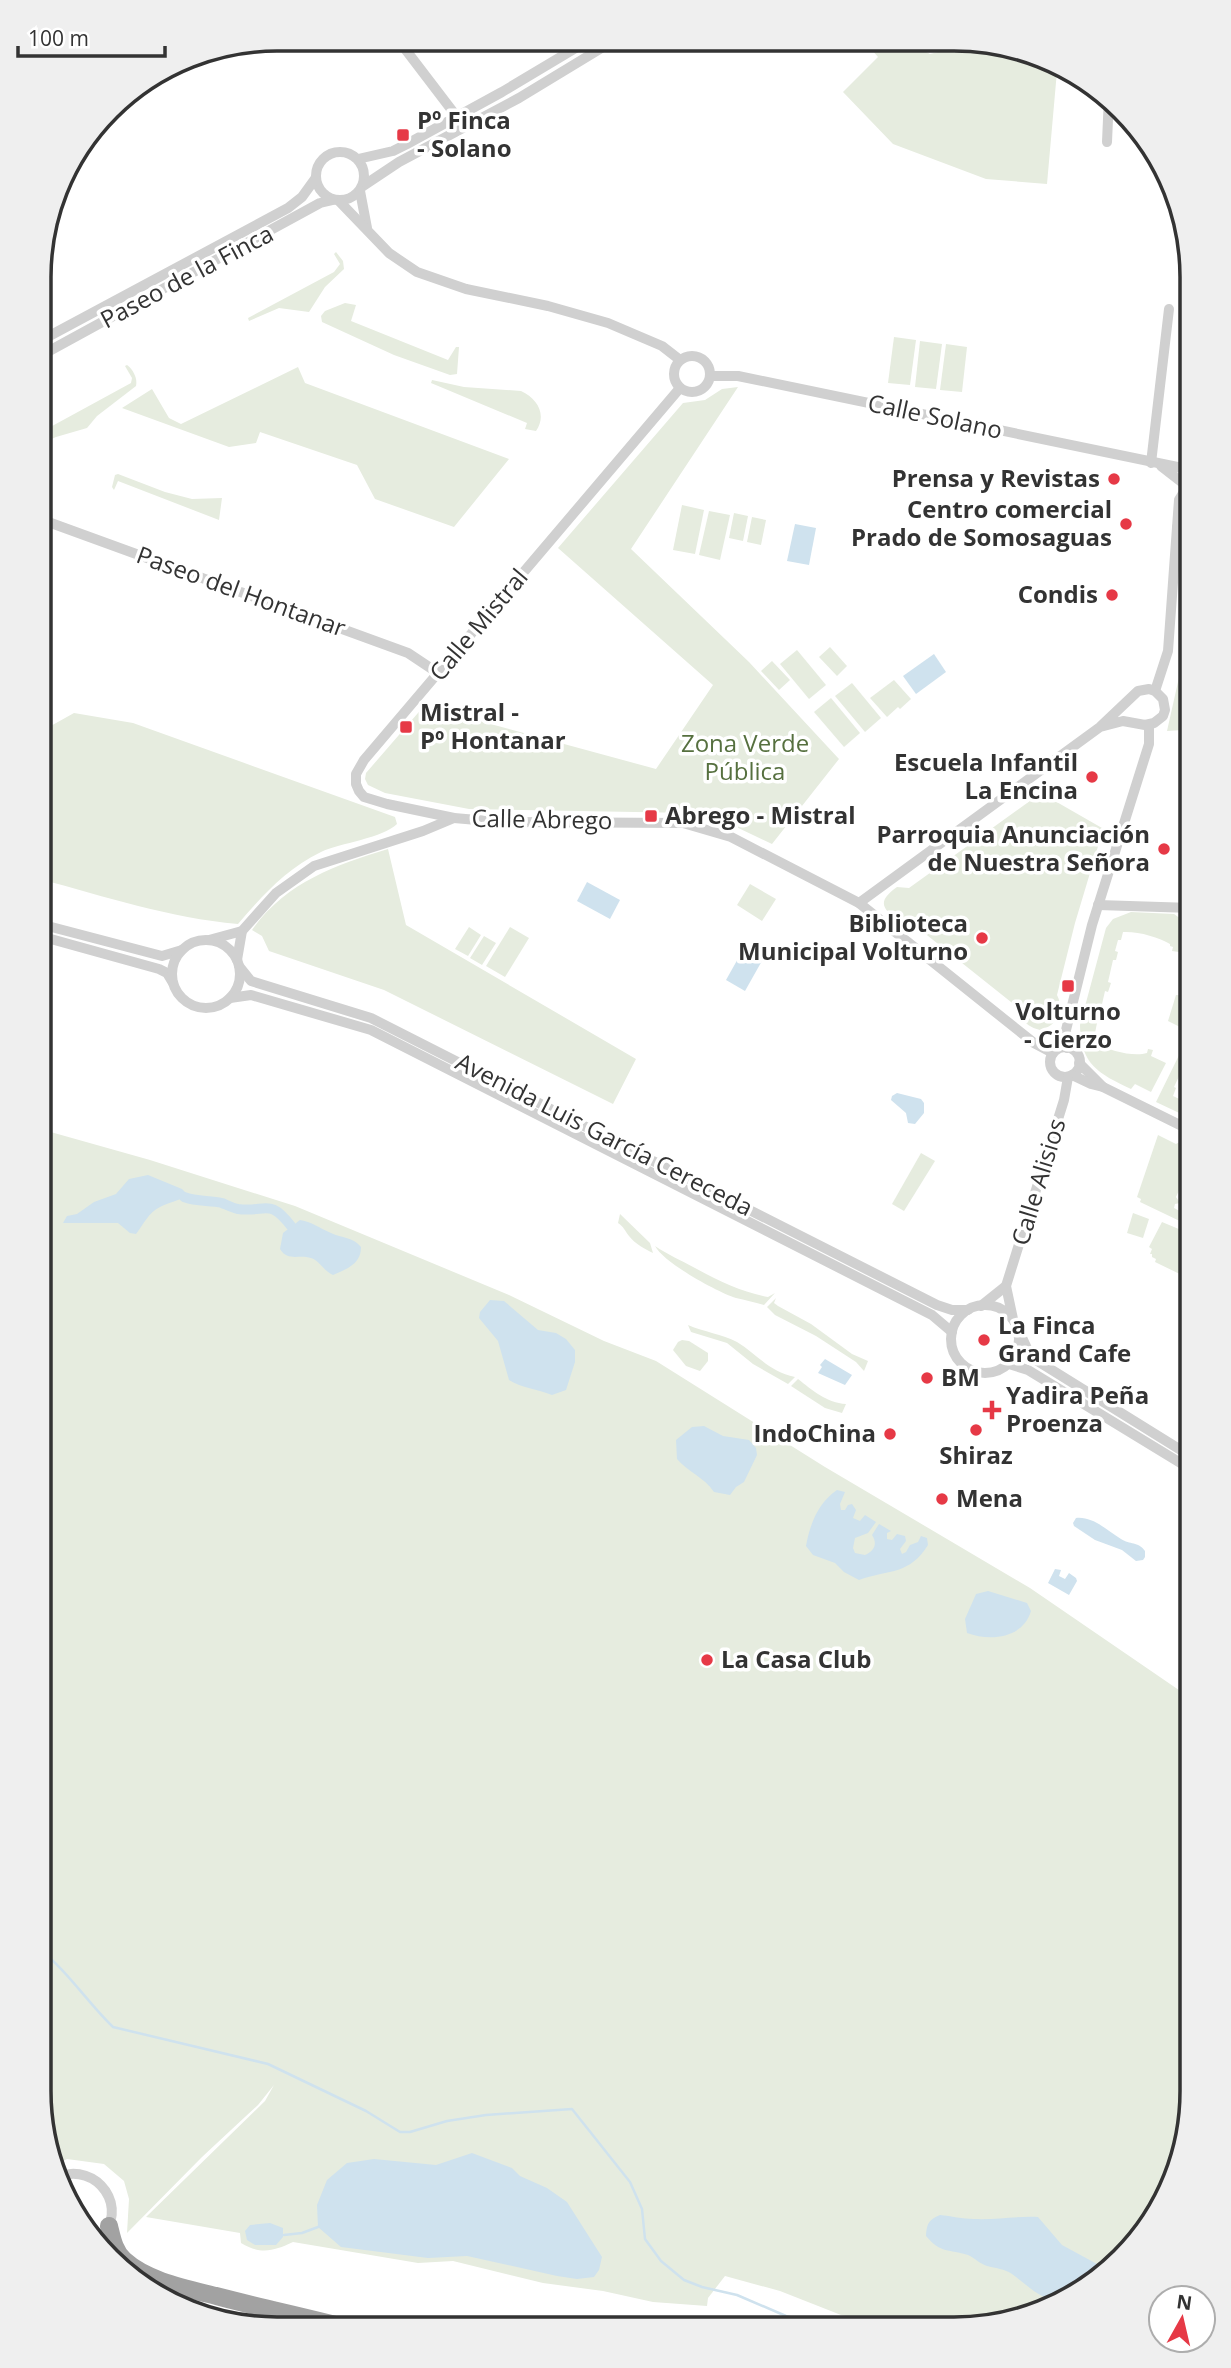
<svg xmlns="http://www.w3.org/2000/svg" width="1231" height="2368" font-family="'Open Sans',sans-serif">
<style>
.green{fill:#e6ecdf}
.water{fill:#cfe2ee}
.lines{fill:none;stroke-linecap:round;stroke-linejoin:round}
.stream{stroke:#cfe2ee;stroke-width:2.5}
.canal{stroke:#cfe2ee;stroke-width:10}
.minor{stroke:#d0d0d0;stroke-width:10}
.trunk{stroke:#a2a2a2;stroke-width:18}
.poi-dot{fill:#e63946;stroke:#fff;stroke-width:2.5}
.labels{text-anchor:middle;stroke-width:7;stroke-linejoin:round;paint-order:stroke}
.poi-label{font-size:24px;font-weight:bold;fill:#333;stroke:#fff;text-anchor:start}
.street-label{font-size:24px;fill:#333;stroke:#fff}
.park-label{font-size:24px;fill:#56703f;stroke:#fff}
.rim{fill:none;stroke:#333;stroke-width:3.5}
</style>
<rect width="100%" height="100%" fill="#fff"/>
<g class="green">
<path d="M865,42H907L930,54L963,46L966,43H1000L1057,71L1047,184L986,179L893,144L843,92L878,57Z"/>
<path d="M336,252L343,261L344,269L325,287L309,312L279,308L249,321L248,318L334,272L340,264L334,254Z"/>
<path d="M345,303L356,305L351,321L448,360L456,347H459L457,374L450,375L394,355L322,322L321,316L325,311Z"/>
<path d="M894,337L916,340L910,385L888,383Z"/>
<path d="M920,341L942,344L936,389L915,387Z"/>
<path d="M946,344L967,347L962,392L940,390Z"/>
<path d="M127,365C133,369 138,379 136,386L97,416L87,428L56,437L47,441L45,440L42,435L43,431L131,383L132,378L125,366Z"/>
<path d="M298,367L305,383L509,459L454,527L375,499L357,465L260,432L256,443L229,447L122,408L152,389L169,418L181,424Z"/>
<path d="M432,380L464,387L521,391C538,399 547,415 536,431L525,429L527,423L431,383Z"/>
<path d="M738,387L631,549L749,662L839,759L772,844L732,825L691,813L469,809L385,793L368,785L365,779L366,773L424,706L656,769L713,685L558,548L683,403L705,400L722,389Z"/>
<path d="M118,474L165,492L192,499L222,498L219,520L118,481L114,490L112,487L115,475Z"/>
<path d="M682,505L704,510L695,554L673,550Z"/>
<path d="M709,511L730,515L720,560L699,555Z"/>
<path d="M734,513L748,516L743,541L729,538Z"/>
<path d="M752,517L766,520L761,545L747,542Z"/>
<path d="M830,647L847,666L837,676L819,657Z"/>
<path d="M797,650L826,685L809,699L780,664Z"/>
<path d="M772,661L790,680L779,690L761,671Z"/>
<path d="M1180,673L1192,674V732L1185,735L1183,730L1167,731Z"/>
<path d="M894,680L911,699L900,709L898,707L887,717L870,698Z"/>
<path d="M852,683L881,718L865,732L835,696Z"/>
<path d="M831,698L860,733L844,747L814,712Z"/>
<path d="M74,713L133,723L395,817L397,824C383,838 340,843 321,852C286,869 263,895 238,924C170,918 106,897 40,879V732Z"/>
<path d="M1041,793L1102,828L1099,833V843L1075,923L1057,995C1065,1011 1058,1025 1040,1030C1027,1027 1020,1019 1016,1006L908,920H897C880,907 879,900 897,887L909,888Z"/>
<path d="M388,849L406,925L636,1059L613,1104L384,990L269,951L262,936L252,930C285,883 335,865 388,849Z"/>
<path d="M750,884L776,899L762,921L737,905Z"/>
<path d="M1131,912L1174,914L1181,919L1179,952L1172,951L1173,947L1170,946V944C1159,937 1137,931 1123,932L1121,940H1118L1115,951L1118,952L1116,960H1113L1108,982L1111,983L1108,992L1105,991L1100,1013L1103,1015L1101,1023H1097L1095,1033L1098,1034L1096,1043C1109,1051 1134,1057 1147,1053L1148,1049L1153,1050L1151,1056L1166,1063L1151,1092L1135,1084L1131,1089C1099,1074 1080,1064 1080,1025L1106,928L1113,919Z"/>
<path d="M469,927L481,935L468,956L455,949Z"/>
<path d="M510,927L529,938L505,977L486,966Z"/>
<path d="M484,936L496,943L482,965L470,958Z"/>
<path d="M1176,995L1192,996V1033L1168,1021Z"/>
<path d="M1186,1041L1192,1044V1053H1190L1174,1087L1176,1088L1173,1096L1192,1105V1119L1156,1102Z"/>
<path d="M40,1129L150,1160L295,1206L509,1295L604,1341L656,1361L825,1467L1030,1588L1192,1699V2107L1175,2182L1143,2237L1087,2289L1031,2317L954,2329H920L841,2315L780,2291L725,2276L708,2298L707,2306L653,2302L603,2291L543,2283L453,2261L418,2263L293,2242C274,2251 261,2255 241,2243L240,2233L146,2217L265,2101L274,2085L258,2105L202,2157L127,2233L129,2199L124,2181L104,2164L67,2159L51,2167L39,2091Z"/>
<path d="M1158,1135L1176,1144L1183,1140L1192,1144V1167L1186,1178L1192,1181L1190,1189L1181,1186L1176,1197L1180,1203L1175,1204L1174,1208L1189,1216L1186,1224L1140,1202L1141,1199L1137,1197Z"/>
<path d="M921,1153L935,1161L904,1211L892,1204Z"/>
<path d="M1133,1213L1149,1219L1143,1238L1127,1233Z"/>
<path d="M620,1214L650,1243L653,1253C645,1249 635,1244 629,1236C625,1231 624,1227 618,1223Z"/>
<path d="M1162,1222L1186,1232L1188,1278L1155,1262L1156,1259L1152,1257V1254H1150L1152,1249L1149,1247Z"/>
<path d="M655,1246C668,1255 681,1260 695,1268C719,1281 741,1292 768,1297L775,1293L764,1305C754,1302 745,1300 736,1298C717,1292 664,1263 655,1246Z"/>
<path d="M776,1298L774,1303L778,1306L811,1324L852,1354L868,1361L864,1371L856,1362L816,1336L775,1315L767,1307Z"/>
<path d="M688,1325C704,1332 722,1334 737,1342C757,1354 769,1372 795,1377L788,1384L753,1364L727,1343L691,1332Z"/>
<path d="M682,1340L689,1341L708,1353V1361L700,1371L686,1366L673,1350L678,1342Z"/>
<path d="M798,1379C812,1390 827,1403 846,1404L842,1413L825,1408L791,1386Z"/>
</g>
<g class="water">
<path d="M795,524L816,528L809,565L787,561Z"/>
<path d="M934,654L946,672L916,694L903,676Z"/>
<path d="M587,882L620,900L610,919L577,901Z"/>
<path d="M744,948L763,959L745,991L726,980Z"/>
<path d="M897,1093L921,1099L924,1103V1113L915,1124L908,1123L906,1113L891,1100L892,1096Z"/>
<path d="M148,1175L182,1189L188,1195C176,1202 170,1202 160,1207C149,1212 143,1225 136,1234L130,1233L118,1223H63L67,1216L77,1214L94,1202L116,1194L129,1179Z"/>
<path d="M300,1220C313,1222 319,1228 331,1233C342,1238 353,1237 361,1247C361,1264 347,1269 333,1275C324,1271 320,1261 311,1258C299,1254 288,1262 280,1249L283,1233Z"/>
<path d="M490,1300L504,1301L538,1330L556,1333L566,1339L575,1350V1362L566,1390L552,1395C537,1389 522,1388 509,1380L498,1341L479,1318L480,1312Z"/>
<path d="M825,1359L852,1375L845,1385L818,1373L822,1367L820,1365Z"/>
<path d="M704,1426L723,1436L749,1440L756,1448L757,1455L744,1482L736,1487L730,1495L714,1492C704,1477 688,1472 677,1459L676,1440L692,1427Z"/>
<path d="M837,1490L845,1492L840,1504L841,1510H845L848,1505L852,1504L856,1510L853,1518L860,1521L865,1515L876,1522L868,1533L855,1538L853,1548L855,1553L865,1555C874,1551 878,1544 872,1535L879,1524L891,1531L887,1533V1539L892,1540L897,1534L905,1536L906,1541L900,1549L902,1554L906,1552L910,1545L918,1542L921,1536L927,1538L928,1545C909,1575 891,1569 859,1580L844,1572L835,1563L813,1555L806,1546C810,1524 818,1503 837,1490Z"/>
<path d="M1076,1518C1093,1516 1108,1531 1121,1539C1130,1545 1138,1541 1145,1551V1557L1143,1560L1136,1561L1122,1550L1095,1540L1074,1526L1073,1523Z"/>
<path d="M1055,1569L1061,1570L1059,1576L1065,1579L1069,1573L1076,1578L1077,1581L1069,1595L1048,1583Z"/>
<path d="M988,1591L1027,1603L1031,1611C1023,1638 991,1642 967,1633L965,1619L976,1594Z"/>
<path d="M472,2153L512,2168L520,2176L547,2188L567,2202L602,2257L599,2270L594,2277L577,2279L557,2276L467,2256L428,2258L341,2247L318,2227L317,2205L327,2180L347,2163L374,2159L436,2165Z"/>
<path d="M940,2215C951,2216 963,2219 974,2219C996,2220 1016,2216 1038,2217L1062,2245L1097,2264L1104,2273C1093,2283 1080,2297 1064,2300C1042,2303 1028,2285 1012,2274C1005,2269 995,2268 987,2266C980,2264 975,2258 968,2255C949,2249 941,2254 926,2236C927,2224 928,2220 940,2215Z"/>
<path d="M270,2223L283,2228V2237L276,2245H255L247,2240L245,2231L250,2225Z"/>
</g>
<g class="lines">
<g class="stream">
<path d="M39,1949C67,1970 87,2002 113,2027L268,2064L366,2111L400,2132H410L447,2121L486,2115L572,2109L630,2182L642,2209L645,2239L661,2261L684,2280L702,2287L737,2295L786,2316L835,2329"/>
<path d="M284,2235L302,2233L318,2227"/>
</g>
<path class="canal" d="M184,1197C197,1202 209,1200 222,1203C227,1205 233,1208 238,1209C266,1213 269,1197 291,1226"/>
<g class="minor">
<path d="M395,39L399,41L457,117"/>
<path d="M1107,142L1109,96"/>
<circle cx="340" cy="176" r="24"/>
<path d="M358,159L393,151L407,144L502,92L589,40"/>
<path d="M363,186L399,162L519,98L613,41"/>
<path d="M360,191L367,228"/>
<path d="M339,201L389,253L417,272L466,289L548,306L608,323L662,346L680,360"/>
<path d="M40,341L288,208L302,197L315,179"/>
<circle cx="692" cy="374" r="18"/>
<path d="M40,356L320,203L333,200"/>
<path d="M711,376H738L1192,470"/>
<path d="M680,388L364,760L356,774V784L359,791L364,797L387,804L454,818L500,822L683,823L731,837L859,903L1034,1043L1053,1053"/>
<path d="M1151,463L1169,309"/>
<path d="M1161,466L1188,487"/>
<path d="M40,519L408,653L438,673"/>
<path d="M1177,527L1192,514"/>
<path d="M1155,691L1168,651L1179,500L1192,479"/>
<path d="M859,903L1100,727L1138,691L1149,689L1155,691L1163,699L1165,710L1163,716L1154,723L1145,725L1123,721L1100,727"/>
<path d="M1098,905L1192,908"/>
<path d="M40,924L162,956L182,950"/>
<path d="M40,936L159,969L167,973L173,983"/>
<path d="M209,940L242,931L276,893L314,866L423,831L454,818"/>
<circle cx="206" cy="974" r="34"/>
<path d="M237,960L242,931"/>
<path d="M239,966L251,981L371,1018L937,1305L952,1310H968"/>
<path d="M230,998L251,995L371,1030L932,1315L952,1332"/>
<circle cx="1065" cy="1062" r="15"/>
<path d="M1067,1048L1066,1030L1092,925L1149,744V725"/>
<path d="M1079,1063L1103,1087"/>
<path d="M1072,1075L1091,1084L1103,1087L1192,1131"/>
<circle cx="985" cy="1339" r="34"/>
<path d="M981,1306L1006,1286"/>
<path d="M1013,1319L1006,1286L1064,1100L1068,1077"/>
<path d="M1019,1331L1031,1357L1192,1457"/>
<path d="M1009,1364L1028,1370L1192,1470"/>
<path d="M57,2177C98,2161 131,2209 99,2240"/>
</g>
<g class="trunk">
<path d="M109,2226C112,2238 114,2251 124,2260C148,2282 189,2289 220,2297C262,2308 305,2317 347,2328"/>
<path d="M220,2321L260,2327"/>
</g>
</g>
<g class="poi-dot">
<rect x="396" y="128" width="14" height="14" rx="3.5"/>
<circle cx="1114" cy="479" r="7"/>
<circle cx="1126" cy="524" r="7"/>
<circle cx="1112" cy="595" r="7"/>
<rect x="399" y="720" width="14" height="14" rx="3.5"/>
<circle cx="1092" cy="777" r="7"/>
<rect x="644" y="809" width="14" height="14" rx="3.5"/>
<circle cx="1164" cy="849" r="7"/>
<circle cx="982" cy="938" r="7"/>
<rect x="1061" y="979" width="14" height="14" rx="3.5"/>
<circle cx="984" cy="1340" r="7"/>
<circle cx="927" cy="1378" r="7"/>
<path d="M988.5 1399.5h7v7h7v7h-7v7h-7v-7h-7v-7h7z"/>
<circle cx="976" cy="1430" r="7"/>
<circle cx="890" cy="1434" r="7"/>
<circle cx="942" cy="1499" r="7"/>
<circle cx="707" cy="1660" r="7"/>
</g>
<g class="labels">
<g class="poi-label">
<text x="417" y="129">Pº Finca<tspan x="417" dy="28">- Solano</tspan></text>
<text x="1100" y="487" text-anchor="end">Prensa y Revistas</text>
<text x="1112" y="518" text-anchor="end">Centro comercial<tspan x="1112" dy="28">Prado de Somosaguas</tspan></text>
<text x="1098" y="603" text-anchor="end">Condis</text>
<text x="420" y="721">Mistral -<tspan x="420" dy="28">Pº Hontanar</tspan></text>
<text x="1078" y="771" text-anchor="end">Escuela Infantil<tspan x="1078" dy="28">La Encina</tspan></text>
<text x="665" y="824">Abrego - Mistral</text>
<text x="1150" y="843" text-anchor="end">Parroquia Anunciación<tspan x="1150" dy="28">de Nuestra Señora</tspan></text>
<text x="968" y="932" text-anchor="end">Biblioteca<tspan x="968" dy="28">Municipal Volturno</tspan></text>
<text x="1068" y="1020" text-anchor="middle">Volturno<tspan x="1068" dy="28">- Cierzo</tspan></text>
<text x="998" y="1334">La Finca<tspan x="998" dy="28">Grand Cafe</tspan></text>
<text x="941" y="1386">BM</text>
<text x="1006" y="1404">Yadira Peña<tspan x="1006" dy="28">Proenza</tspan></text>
<text x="876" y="1442" text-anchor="end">IndoChina</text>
<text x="976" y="1464" text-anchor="middle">Shiraz</text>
<text x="956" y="1507">Mena</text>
<text x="721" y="1668">La Casa Club</text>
</g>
<g class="street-label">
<text transform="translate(187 277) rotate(-28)" y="8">Paseo de la Finca</text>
<text transform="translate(935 417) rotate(12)" y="8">Calle Solano</text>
<text transform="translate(241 592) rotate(20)" y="8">Paseo del Hontanar</text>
<text transform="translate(479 625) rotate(-50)" y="8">Calle Mistral</text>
<text transform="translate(542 820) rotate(1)" y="8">Calle Abrego</text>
<text transform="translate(604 1135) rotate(27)" y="8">Avenida Luis García Cereceda</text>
<text transform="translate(1039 1182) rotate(-73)" y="8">Calle Alisios</text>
</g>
<g class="park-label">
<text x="745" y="752">Zona Verde<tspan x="745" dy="28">Pública</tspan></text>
</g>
</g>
<path d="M0 0H1231V2368H0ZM277 51H954A226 226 0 0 1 1180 277V2091A226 226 0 0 1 954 2317H277A226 226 0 0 1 51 2091V277A226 226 0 0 1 277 51Z" fill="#efefef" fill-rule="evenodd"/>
<path class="rim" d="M277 51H954A226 226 0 0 1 1180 277V2091A226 226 0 0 1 954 2317H277A226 226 0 0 1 51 2091V277A226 226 0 0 1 277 51Z"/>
<g transform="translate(1182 2319) rotate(8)"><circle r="33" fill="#ffffff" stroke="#adadad" stroke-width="2"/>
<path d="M0-5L12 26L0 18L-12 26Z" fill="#e63946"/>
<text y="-10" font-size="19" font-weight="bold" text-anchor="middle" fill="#333333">N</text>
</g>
<path d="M18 46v10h147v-10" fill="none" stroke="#333333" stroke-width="3.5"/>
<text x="28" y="46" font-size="21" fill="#333333" stroke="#ffffff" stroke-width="5" paint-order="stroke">100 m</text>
</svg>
